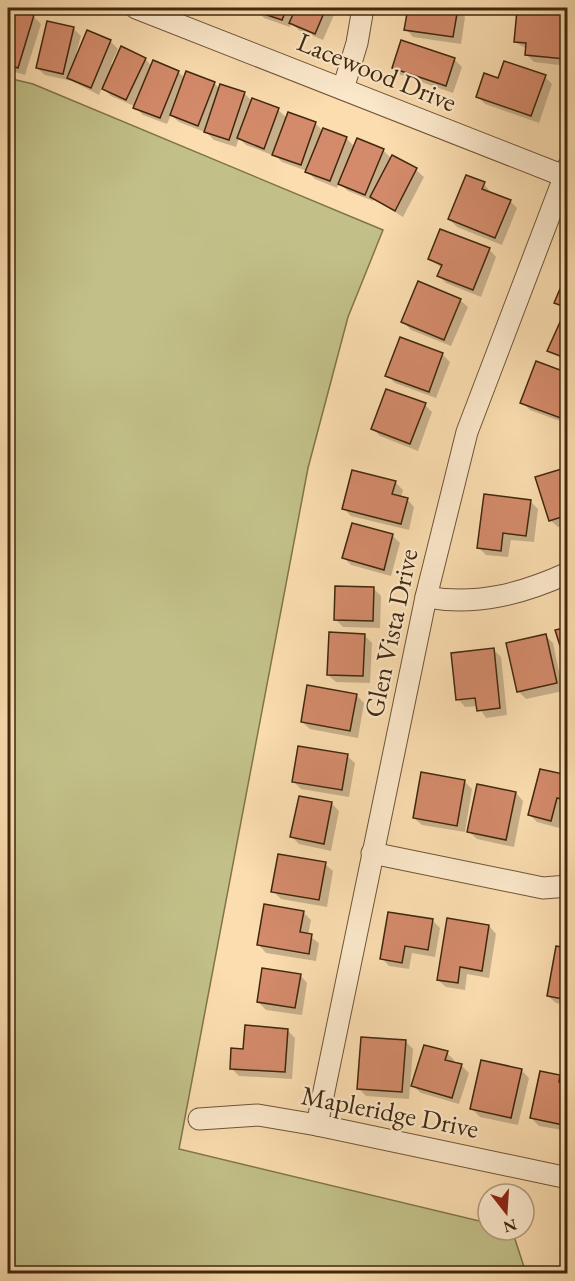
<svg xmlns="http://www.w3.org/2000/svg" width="575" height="1281" font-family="'EB Garamond',serif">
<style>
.green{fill:#c2c088;stroke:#81744a;stroke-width:1.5}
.shadow{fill:#0003}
.building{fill:#d48b6b;stroke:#40280d;stroke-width:1.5}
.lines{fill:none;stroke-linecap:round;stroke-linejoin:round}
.minor-casing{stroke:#6f5536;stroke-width:23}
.minor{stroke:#fce9cc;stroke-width:21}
.labels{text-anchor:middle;stroke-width:4.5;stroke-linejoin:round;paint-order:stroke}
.street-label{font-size:27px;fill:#40280d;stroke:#fce9cc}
</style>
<rect width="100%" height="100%" fill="#fbddb0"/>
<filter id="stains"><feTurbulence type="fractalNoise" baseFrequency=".00333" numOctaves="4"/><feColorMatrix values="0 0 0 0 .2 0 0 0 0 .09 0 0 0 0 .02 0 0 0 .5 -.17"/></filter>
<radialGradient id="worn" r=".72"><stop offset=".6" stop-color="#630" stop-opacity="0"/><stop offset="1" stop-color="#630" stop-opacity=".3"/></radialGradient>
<path class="green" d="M8,78L33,84L383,230L348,317L308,468L179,1149L488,1223V1230H512L526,1273H8Z"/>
<g class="shadow">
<path d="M241,8H337L323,40L299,30L291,23L290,27L264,18L255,9L254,13Z"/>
<path d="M409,8L457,9L465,17L461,44L413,37L406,29Z"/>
<path d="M8,9L33,16L41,24L25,75L8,70Z"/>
<path d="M568,17V66L534,62L526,54L527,49L515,42Z"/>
<path d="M73,28L81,36L76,54L110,41L118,49L111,64L145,59L152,66L178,72L185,78L214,83L220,89L244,93L253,102L278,110L287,118L315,123L323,131L347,139L355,147L383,150L392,159L416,170L424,177L403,217L374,199L373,201L348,191L339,183L337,188L315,179L307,171L282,162L273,153L272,155L246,145L239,138L236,147L214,140L207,133L179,122L171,115L167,124L143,115L134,106L111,96L102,87L99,95L72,81L45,75L37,68Z"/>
<path d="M454,59L462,67L453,93L401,75L393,68Z"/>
<path d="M545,77L552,84L539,123L485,104L478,97L499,80Z"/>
<path d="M484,184L491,193L510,201L517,208L502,245L457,227L449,219Z"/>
<path d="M489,249L496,257L481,297L446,283L439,276L442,268L430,259Z"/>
<path d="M568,274V363L549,350L567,311L556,302Z"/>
<path d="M460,300L468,307L451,346L411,330L403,322Z"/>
<path d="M442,354L450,362L436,398L395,383L387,375Z"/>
<path d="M568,375V424L530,410L522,402Z"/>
<path d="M425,405L432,412L418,451L380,436L373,429Z"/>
<path d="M568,468V524L558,527L550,520Z"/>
<path d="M395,482L403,490L401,497L407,499L414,507L409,530L351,516L344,509Z"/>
<path d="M530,501L538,509L534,542L511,540L508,557L486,555L478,547Z"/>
<path d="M353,525L393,536L400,543L391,576L351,565L343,557Z"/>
<path d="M373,588L381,596L380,628L343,627L336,620Z"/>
<path d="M364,635L372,643L370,683L336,682L328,675Z"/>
<path d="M546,636L553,643L563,691L526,699L518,691Z"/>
<path d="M493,649L501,657L507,715L486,718L478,706L465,707L458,699Z"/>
<path d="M356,695L364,703L358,738L310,729L302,722Z"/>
<path d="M347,756L355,763L349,797L301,789L294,782Z"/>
<path d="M568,777V806L564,805L559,828L537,822L530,815Z"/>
<path d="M464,781L472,789L465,832L422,825L414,818Z"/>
<path d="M516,793L523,801L514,847L477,839L469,832Z"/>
<path d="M332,804L339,811L331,851L299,844L291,836Z"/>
<path d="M325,864L333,871L327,907L281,899L273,891Z"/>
<path d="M303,912L311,920L308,935L319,943L316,961L266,953L259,945Z"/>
<path d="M432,920L440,928L435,957L412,953L409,969L389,966L382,958Z"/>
<path d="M489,926L496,934L489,978L467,974L465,990L446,987L438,980Z"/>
<path d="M568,950V1005L556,1003L548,996Z"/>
<path d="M300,975L307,983L302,1015L266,1010L258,1002Z"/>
<path d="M287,1030L295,1038L292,1079L239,1076L231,1068L244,1051Z"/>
<path d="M406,1042L413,1049L409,1099L366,1096L358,1088Z"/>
<path d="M447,1053L454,1060V1063L461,1065L469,1073L459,1104L421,1093L413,1086Z"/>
<path d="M521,1070L529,1078L518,1125L480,1117L472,1109Z"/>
<path d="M559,1076L568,1085V1131L539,1126L531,1118Z"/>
</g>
<g class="building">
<path d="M8,8L34,15L18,68L8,65Z"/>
<path d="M256,8H287L282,20L255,11Z"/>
<path d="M296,8H326L315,34L289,23Z"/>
<path d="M408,8H458L453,37L404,30Z"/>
<path d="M517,10L568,15L565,59L525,55L526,43L514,42Z"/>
<path d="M47,21L74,27L63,74L36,68Z"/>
<path d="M87,30L111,40L91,88L67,78Z"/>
<path d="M401,40L455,58L446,86L392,68Z"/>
<path d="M121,46L146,58L126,100L102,89Z"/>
<path d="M153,60L179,71L160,118L133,108Z"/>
<path d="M504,61L546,75L531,116L476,97L484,73L498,78Z"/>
<path d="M186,71L215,82L198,126L170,115Z"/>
<path d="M220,84L245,92L229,140L204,132Z"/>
<path d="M252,98L279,108L264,149L237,138Z"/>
<path d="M288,112L316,122L301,165L272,155Z"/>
<path d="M323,128L347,137L330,181L305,172Z"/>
<path d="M357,138L384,149L365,195L338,184Z"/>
<path d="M392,155L417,168L395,211L370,197Z"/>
<path d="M466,175L485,182L482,189L511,200L495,238L448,219Z"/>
<path d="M440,229L490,248L473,290L437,276L442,265L428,259Z"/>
<path d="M568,270V308L554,303Z"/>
<path d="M418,281L461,299L444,340L401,322Z"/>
<path d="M565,311L568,312V359L547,351Z"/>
<path d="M400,337L443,353L429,392L385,376Z"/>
<path d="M536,361L568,373L566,420L520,403Z"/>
<path d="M386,389L426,403L410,444L371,429Z"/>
<path d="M568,467V515L549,521L535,477Z"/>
<path d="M352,470L396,481L392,494L408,498L401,524L342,509Z"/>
<path d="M484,494L531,500L526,536L503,533L501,551L477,548Z"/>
<path d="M352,523L393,534L384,570L342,558Z"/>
<path d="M335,586L374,587L373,621L334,620Z"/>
<path d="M568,627V671L555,630Z"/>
<path d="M329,632L365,634L363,676L327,675Z"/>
<path d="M546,634L557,683L517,692L506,643Z"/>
<path d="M494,648L500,708L477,711L475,698L456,700L451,653Z"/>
<path d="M307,685L357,694L350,731L301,722Z"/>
<path d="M298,746L348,754L342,790L292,782Z"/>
<path d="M540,769L568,775V801L557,798L551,821L528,815Z"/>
<path d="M421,772L465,780L457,826L413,818Z"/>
<path d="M477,784L516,792L506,840L467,832Z"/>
<path d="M299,796L332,802L324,844L290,837Z"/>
<path d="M278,854L326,862L319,900L271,892Z"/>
<path d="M264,904L304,911L300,932L312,934L309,954L257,945Z"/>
<path d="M388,912L433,919L428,950L405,946L402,963L380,959Z"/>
<path d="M447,918L489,925L482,971L460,967L458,983L437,980Z"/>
<path d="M556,946L568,948V1000L547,996Z"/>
<path d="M262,968L301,974L295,1008L257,1002Z"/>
<path d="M245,1025L288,1029L285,1072L230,1069L231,1048L243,1049Z"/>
<path d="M361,1037L406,1040L402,1092L357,1089Z"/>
<path d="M424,1045L448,1051L445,1060L462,1064L452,1098L411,1086Z"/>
<path d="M481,1060L522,1069L511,1118L470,1109Z"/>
<path d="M540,1071L560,1075L559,1082L568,1084V1126L530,1118Z"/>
</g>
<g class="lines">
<g class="minor-casing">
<g id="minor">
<path d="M136,8L564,176"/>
<path d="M343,89L357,43L363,8"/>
<path d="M426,597C476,606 522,594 568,573"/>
<path d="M372,853L543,888L568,886"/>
<path d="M199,1119L258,1115L317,1125L568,1178"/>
<path d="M317,1125L426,597L467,432L568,167"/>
</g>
</g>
<use href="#minor" class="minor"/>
</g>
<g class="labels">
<g class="street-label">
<text transform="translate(377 72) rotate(22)" y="9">Lacewood Drive</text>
<text transform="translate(391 633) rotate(-78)" y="9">Glen Vista Drive</text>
<text transform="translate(390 1112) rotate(11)" y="9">Mapleridge Drive</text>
</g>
</g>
<rect width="575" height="1281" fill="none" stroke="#fbddb0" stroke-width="30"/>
<rect x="9" y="9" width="557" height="1263" fill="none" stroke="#40280d" stroke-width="3"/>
<rect x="15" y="15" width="545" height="1251" fill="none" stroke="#40280d" stroke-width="1.5"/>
<g transform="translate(506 1212) rotate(163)"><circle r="28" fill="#fce9cc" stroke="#b19c80" stroke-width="1.5"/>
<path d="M0-4.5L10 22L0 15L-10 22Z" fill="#8f2418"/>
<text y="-9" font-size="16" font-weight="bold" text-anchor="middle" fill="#40280d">N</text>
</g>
<rect width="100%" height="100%" filter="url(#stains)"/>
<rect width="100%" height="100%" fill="url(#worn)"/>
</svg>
